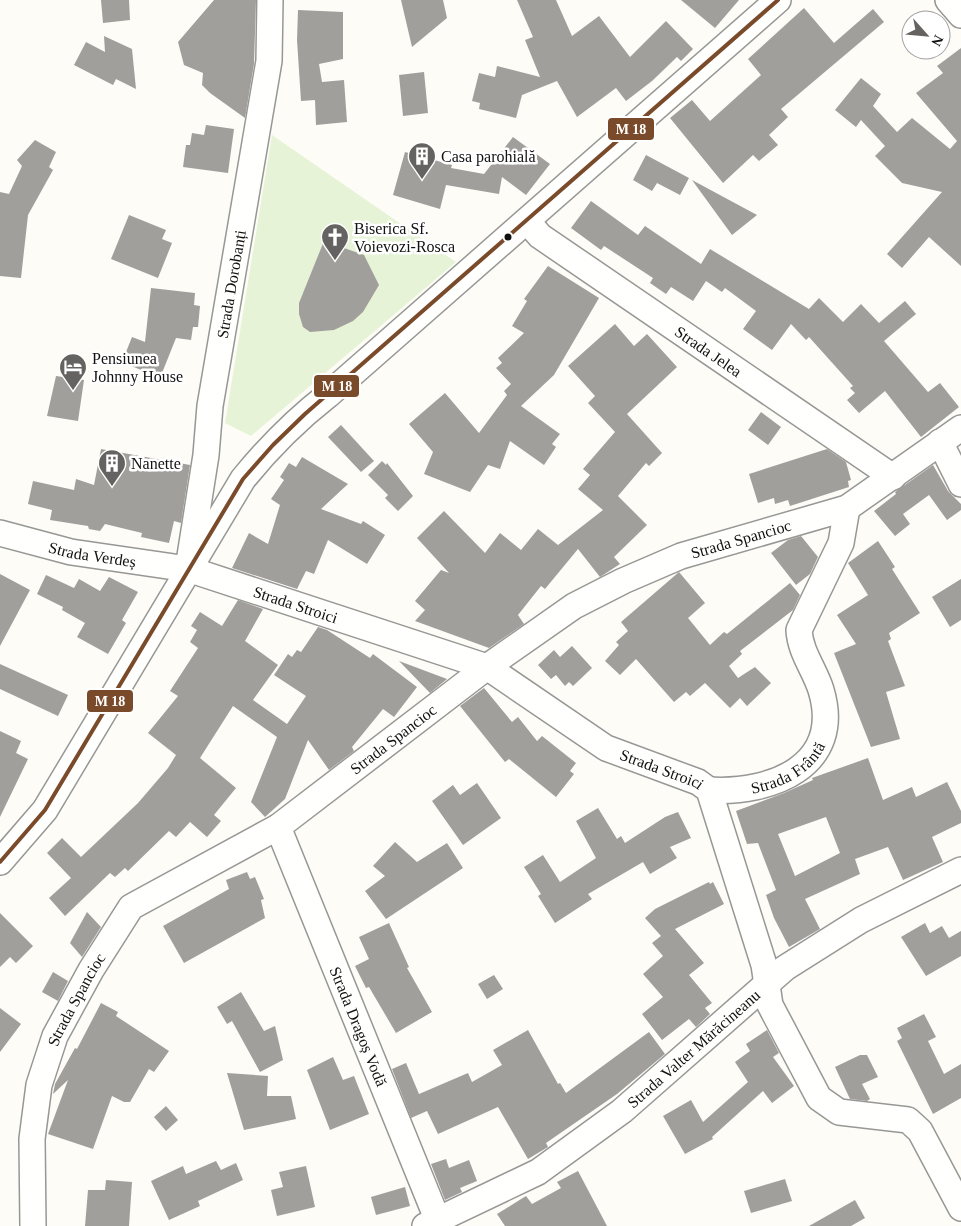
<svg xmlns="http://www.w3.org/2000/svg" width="961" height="1226" font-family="Georgia,serif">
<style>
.green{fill:#e7f3d7}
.building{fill:#a19f9c;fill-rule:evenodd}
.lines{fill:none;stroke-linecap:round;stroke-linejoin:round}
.minor-casing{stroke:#979795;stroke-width:28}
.minor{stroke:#fffffe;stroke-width:25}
.bus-1-casing{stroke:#fff;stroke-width:8}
.bus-1{stroke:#7a4b2a;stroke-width:4}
.bus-dot{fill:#111;stroke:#fff;stroke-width:2}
.labels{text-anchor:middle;stroke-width:5;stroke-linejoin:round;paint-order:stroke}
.poi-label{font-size:16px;fill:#111;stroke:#fff;text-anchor:start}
.street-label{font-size:16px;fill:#111;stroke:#fff}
.line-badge{stroke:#fff;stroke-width:2}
.badge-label{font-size:14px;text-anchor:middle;font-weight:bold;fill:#fff}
</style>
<rect width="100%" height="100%" fill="#fdfcf7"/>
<path class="green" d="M272,135L456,262L251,436L225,423Z"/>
<g class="building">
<path d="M101,0H129L130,20L103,23Z"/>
<path d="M214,0H256L254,64L245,118L210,93L202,85L203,73L184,65L178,42Z"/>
<path d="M401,0H443L447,18L412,47Z"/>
<path d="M517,0H556L572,36L599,16L630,57L666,21L693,49L681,61L677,57L652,81L626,101L616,88L577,117L557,81L522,95L516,118L479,109L480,103L472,101L479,73L495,77L497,66L540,77L525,40L533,37Z"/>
<path d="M681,0H739L715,28Z"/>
<path d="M804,8L834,43L873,9L884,22L781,109L788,117L769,135L778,145L759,161L753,155L723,183L670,118L692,100L710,121L761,75L748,59Z"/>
<path d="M298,10L343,12V59L319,64L322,82L344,80L347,122L316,125L315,100L301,101L297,40Z"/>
<path d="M104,36L132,49L136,89L116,79L113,85L74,65L86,42L105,52Z"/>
<path d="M961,48V266L929,237L902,268L887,254L942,192L902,183L875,156L885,146L861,120L856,127L835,110L861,78L881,94L873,106L897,132L912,118L950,149L957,141L916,93L943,73L937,66Z"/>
<path d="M424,72L428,113L403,116L399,75Z"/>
<path d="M206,125L234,129L228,173L183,167L186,145H190L192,133L204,135Z"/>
<path d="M513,137L550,164L526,195L502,177L499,194L446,185L440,209L393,195L405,152L452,165L451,168L484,174Z"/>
<path d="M35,140L56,152L49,167L53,170L28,215L21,278L0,276V192L9,194L22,166L17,160Z"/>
<path d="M646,155L689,178L680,195L657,183L652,191L633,180Z"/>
<path d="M692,180L757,215L732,235Z"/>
<path d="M591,201L638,235L645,226L701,264L710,249L809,309L819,298L843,322L861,304L879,323L905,301L916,314L884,341L928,392L940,383L959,407L921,437L885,391L859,413L847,400L855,393L850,388L853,386L809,337L806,340L791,324L772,350L743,329L756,311L725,288L722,292L706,281L693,301L671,287L666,294L650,283L653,278L604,246L601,250L571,228Z"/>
<path d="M129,215L166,230L162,239L172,243L158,278L111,259Z"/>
<path d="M324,241L364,255L379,285L363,312L353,321L334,330L310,332L303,327L299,314V303Z"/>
<path d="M548,266L599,298L554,375L521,406L560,434L552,444L556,447L544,465L510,441L500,469L488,465L470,492L424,474L433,452L409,424L445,393L479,433L507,395L504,391L511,384L496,368L502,363L498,358L524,333L512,326L527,301L524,299Z"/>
<path d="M151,288L195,293L194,305L200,306L198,327H193L191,340L176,338L160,378L122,362L132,337L145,342Z"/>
<path d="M615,324L634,346L647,334L677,367L627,414L662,453L649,466L646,463L618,496L647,525L614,557L620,564L600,577L578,549L545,589L541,586L518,615L524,624L489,648L415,621L425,610L415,601L441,570L449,573L417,538L444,511L485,553L500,533L521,550L538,529L558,545L603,510L578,489L590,475L583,469L615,432L588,403L595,396L568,366Z"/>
<path d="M56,376L84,380L78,421L47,416Z"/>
<path d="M761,412L781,427L768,445L748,430Z"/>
<path d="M341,425L374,461L361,472L328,437Z"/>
<path d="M101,449L190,465L181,523L174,521L169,543L141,537L142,533L105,524L100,531L89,529L88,526L50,520L52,510L28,504L33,481L74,490L76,479L94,485Z"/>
<path d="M827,449L846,462L851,480L848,481L849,487L790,506L788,500L775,504L774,498L758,503L749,474Z"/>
<path d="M302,457L348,484L321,509L361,524L363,521L385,535L367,564L328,540L314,574L306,571L297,589L232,568L249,533L268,544L280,505L271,499L284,480L280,477L289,463L296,467Z"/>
<path d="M382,461L386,465L387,463L413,496L398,511L385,498L388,495L368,475Z"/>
<path d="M933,465L948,491L961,504V510L947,520L929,495L903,514L910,524L895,536L874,511L896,494L895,492Z"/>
<path d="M801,536L818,557L810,574L796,585L771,553L788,540Z"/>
<path d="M878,541L895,567L892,569L920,613L889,633L891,639L888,641L905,686L886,692L900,739L871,747L834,653L856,644L837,615L868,595L848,563Z"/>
<path d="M679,572L705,603L688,618L710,645L724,632L727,634L790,583L800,595L793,610L740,651L742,654L729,666L738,678L755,667L771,683L747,706L740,698L730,708L705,683L690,696L686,692L674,702L636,659L620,675L605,661L619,645L616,642L628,631L621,622Z"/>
<path d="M0,574L30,590L0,646Z"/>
<path d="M46,575L74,588L79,579L100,591L109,577L138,592L122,620L126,623L108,654L77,637L85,623L62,610L63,607L37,594Z"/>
<path d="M961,579V620L950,627L932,597Z"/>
<path d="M238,600L263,609L245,641L278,665L253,700L287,724L306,696L274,675L288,654L292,657L297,650L301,652L318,627L327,630L370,658L373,654L417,687L394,717L383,709L352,747L354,751L329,770L308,740L285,799L265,817L251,802L277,737L233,706L200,758L236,788L214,815L221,821L207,837L190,822L176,837L169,831L128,871L125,868L115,877L110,873L65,916L49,898L71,878L47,853L62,838L81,857L138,803L168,768L176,755L148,733L178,696L170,691L198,648L190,642L197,630L191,626L200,612L222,626Z"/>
<path d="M572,646L592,668L573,686L569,682L565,686L556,675L551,679L538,665L554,650L560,657Z"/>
<path d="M399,661L447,679L430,693Z"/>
<path d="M0,664L68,695L58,716L0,689Z"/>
<path d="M484,688L512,722L518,717L537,741L542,736L576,763L570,771L574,774L556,797L509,759L505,762L460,706Z"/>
<path d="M0,731L21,741L16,753L28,759L0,817Z"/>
<path d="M868,758L883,800L912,787L916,797L947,782L961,811V823L932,837L943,862L903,880L888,847L855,859L860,874L805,899L820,929L789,947L774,918L766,895L776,890L758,843L747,844L736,811L784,793L813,780L812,778ZM826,817L840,853L795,876L778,834Z"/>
<path d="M477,783L501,818L463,845L432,801L453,785L460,795Z"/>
<path d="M598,808L617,839L621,836L625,843L665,817L678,812L691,838L670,847L677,858L650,874L643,862L588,894L592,899L555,923L538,896L541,894L524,867L543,855L560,882L596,858L576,821Z"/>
<path d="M395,842L417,862L447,843L463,868L386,919L365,891L385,876L373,866Z"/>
<path d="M247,872L250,879L255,877L264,899L261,900L265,918L184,963L163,926L229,889L226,880Z"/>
<path d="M709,882L710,884L713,882L724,904L675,929L704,963L689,975L712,1003L705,1008L710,1014L696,1027L689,1019L662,1040L642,1014L663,997L643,974L663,956L652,943L661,936L645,918L655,909Z"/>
<path d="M87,912L101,927L82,957L70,943Z"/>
<path d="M0,913L33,946L16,963L10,957L0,967Z"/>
<path d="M389,923L409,967L407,968L432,1012L396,1033L369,987L366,988L355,966L369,959L359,937Z"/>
<path d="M925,923L930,933L942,926L949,938L961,931V956L926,976L901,937Z"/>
<path d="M53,972L68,981L58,1001L42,992Z"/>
<path d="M494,975L503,989L487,999L478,984Z"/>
<path d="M241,992L264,1031L275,1026L283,1060L260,1072L232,1021L227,1024L217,1007Z"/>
<path d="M101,1003L118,1012L116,1016L169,1051L154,1072L149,1069L130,1102H124L112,1096L93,1149L48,1134L68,1080L53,1094L55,1084L75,1048L77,1049Z"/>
<path d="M0,1008L21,1024L0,1052Z"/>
<path d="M924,1014L936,1037L928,1041L944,1074L961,1064V1098L933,1114L897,1041L902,1038L897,1028Z"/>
<path d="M528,1030L558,1084L560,1083L566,1093L649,1032L665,1054L617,1094L546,1143L548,1147L528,1159L498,1107L438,1134L427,1111L411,1118L392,1069L406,1063L419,1094L468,1073L472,1082L502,1065L493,1050Z"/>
<path d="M767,1030L779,1053L773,1057L794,1086L772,1103L763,1091L712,1137L713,1139L685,1154L663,1116L691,1100L703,1122L748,1082L735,1062L750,1051L746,1044Z"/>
<path d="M860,1055H867L878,1077L862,1084L870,1099L867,1101L850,1099L835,1067Z"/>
<path d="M333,1057L343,1080L354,1076L369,1114L330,1130L307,1070Z"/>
<path d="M227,1073L268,1076L267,1096H291L296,1119L244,1130Z"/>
<path d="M166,1106L178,1120L166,1131L154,1117Z"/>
<path d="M446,1159L449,1168L469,1160L477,1181L460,1188L462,1192L445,1200L431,1164Z"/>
<path d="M216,1161L221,1170L236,1163L243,1180L198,1201L200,1206L169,1220L151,1181L183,1166L186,1174Z"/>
<path d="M306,1166L315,1207L277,1216L271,1190L283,1187L279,1172Z"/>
<path d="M578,1171L607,1226H505L497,1214L526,1196L532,1204L561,1188L557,1182Z"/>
<path d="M785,1179L792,1201L751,1213L744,1191Z"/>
<path d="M106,1180L132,1182L129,1226H85L88,1190H105Z"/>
<path d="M405,1187L410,1206L376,1215L371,1197Z"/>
<path d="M855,1200L865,1218L851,1226H809Z"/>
</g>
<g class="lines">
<g class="minor-casing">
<g id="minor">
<path d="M948,0L961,15"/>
<path id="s1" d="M527,221L540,236L893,477"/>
<path d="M940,442L961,484"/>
<path id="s2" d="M0,533L71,552L188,569L487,667L606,748L698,782L709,790L764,965L770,1005L819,1098L839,1112L908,1120L920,1131L961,1208"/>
<path id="s3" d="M190,556L206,455L210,406L269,61L270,0"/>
<path id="s4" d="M709,790C771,794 844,766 821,690C815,670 800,652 799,630L841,543L847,508"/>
<path id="s5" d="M278,827L440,1226"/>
<path d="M0,862L45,810L243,479C269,447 296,420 328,395L778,0"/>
<path id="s6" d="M33,1226L32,1139L39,1085L55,1036L91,970L131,907L278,827L487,667L574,606L623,581L681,556L847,508L961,428"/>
<path id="s7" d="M425,1226L538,1172L622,1111L785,968L861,920L961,870"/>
</g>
</g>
<use href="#minor" class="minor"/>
<g class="bus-1-casing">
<path id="bus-1" d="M0,862L45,810L243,479L273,445L305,414L778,0"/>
</g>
<use href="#bus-1" class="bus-1"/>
</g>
<defs>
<g id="building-pin" transform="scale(1.4375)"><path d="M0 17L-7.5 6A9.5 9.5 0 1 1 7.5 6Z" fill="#646362" stroke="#fff"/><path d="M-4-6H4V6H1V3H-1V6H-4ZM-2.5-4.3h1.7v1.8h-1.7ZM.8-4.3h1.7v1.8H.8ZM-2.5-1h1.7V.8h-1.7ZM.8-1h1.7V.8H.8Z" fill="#fff"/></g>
<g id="church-pin" transform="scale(1.4375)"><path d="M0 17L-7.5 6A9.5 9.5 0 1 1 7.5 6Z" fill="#646362" stroke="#fff"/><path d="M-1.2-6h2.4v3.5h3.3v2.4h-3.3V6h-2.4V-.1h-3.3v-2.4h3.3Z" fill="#fff"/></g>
<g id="hotel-pin" transform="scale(1.4375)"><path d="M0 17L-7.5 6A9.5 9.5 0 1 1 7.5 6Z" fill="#646362" stroke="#fff"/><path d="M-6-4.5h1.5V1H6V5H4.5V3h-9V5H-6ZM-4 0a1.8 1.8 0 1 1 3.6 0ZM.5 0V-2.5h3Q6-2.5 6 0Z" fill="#fff"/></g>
</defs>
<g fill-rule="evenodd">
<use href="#building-pin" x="422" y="156"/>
<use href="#church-pin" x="335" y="237"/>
<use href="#hotel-pin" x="73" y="367"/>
<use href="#building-pin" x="112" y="463"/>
</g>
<circle class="bus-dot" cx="508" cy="237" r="4.5"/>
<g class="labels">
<g class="poi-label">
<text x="441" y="162">Casa parohială</text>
<text x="354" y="234">Biserica Sf.<tspan x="354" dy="18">Voievozi-Rosca</tspan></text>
<text x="92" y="364">Pensiunea<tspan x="92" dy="18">Johnny House</tspan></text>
<text x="131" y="469">Nanette</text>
</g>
<g class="street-label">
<text dy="6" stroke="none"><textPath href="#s3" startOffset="275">Strada Dorobanți</textPath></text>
<text dy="6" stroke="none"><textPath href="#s1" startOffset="224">Strada Jelea</textPath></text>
<text dy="6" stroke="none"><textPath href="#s6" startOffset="1060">Strada Spancioc</textPath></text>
<text dy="6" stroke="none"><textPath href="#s2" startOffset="95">Strada Verdeș</textPath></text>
<text dy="6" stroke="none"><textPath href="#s2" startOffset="305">Strada Stroici</textPath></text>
<text dy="6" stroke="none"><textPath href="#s6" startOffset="655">Strada Spancioc</textPath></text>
<text dy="6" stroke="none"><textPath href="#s4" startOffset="85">Strada Frântă</textPath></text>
<text dy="6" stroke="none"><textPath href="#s2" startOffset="710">Strada Stroici</textPath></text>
<text dy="6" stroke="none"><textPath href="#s6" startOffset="235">Strada Spancioc</textPath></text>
<text dy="6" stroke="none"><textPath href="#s5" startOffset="215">Strada Dragoș Vodă</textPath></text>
<text dy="6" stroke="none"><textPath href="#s7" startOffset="324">Strada Valter Mărăcineanu</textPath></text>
</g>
</g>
<g class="line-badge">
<rect x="607" y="117" width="48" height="24" rx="5" fill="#7a4b2a"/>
<rect x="313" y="374" width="47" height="24" rx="5" fill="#7a4b2a"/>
<rect x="86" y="689" width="48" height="24" rx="5" fill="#7a4b2a"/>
</g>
<g class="badge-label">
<text x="631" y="134">M 18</text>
<text x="337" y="391">M 18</text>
<text x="110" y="706">M 18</text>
</g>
<g transform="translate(926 35) rotate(117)"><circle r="24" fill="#ffffff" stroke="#a0a0a0"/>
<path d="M0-4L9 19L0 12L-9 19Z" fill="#646362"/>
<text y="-8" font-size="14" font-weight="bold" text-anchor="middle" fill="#111111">N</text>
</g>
</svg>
